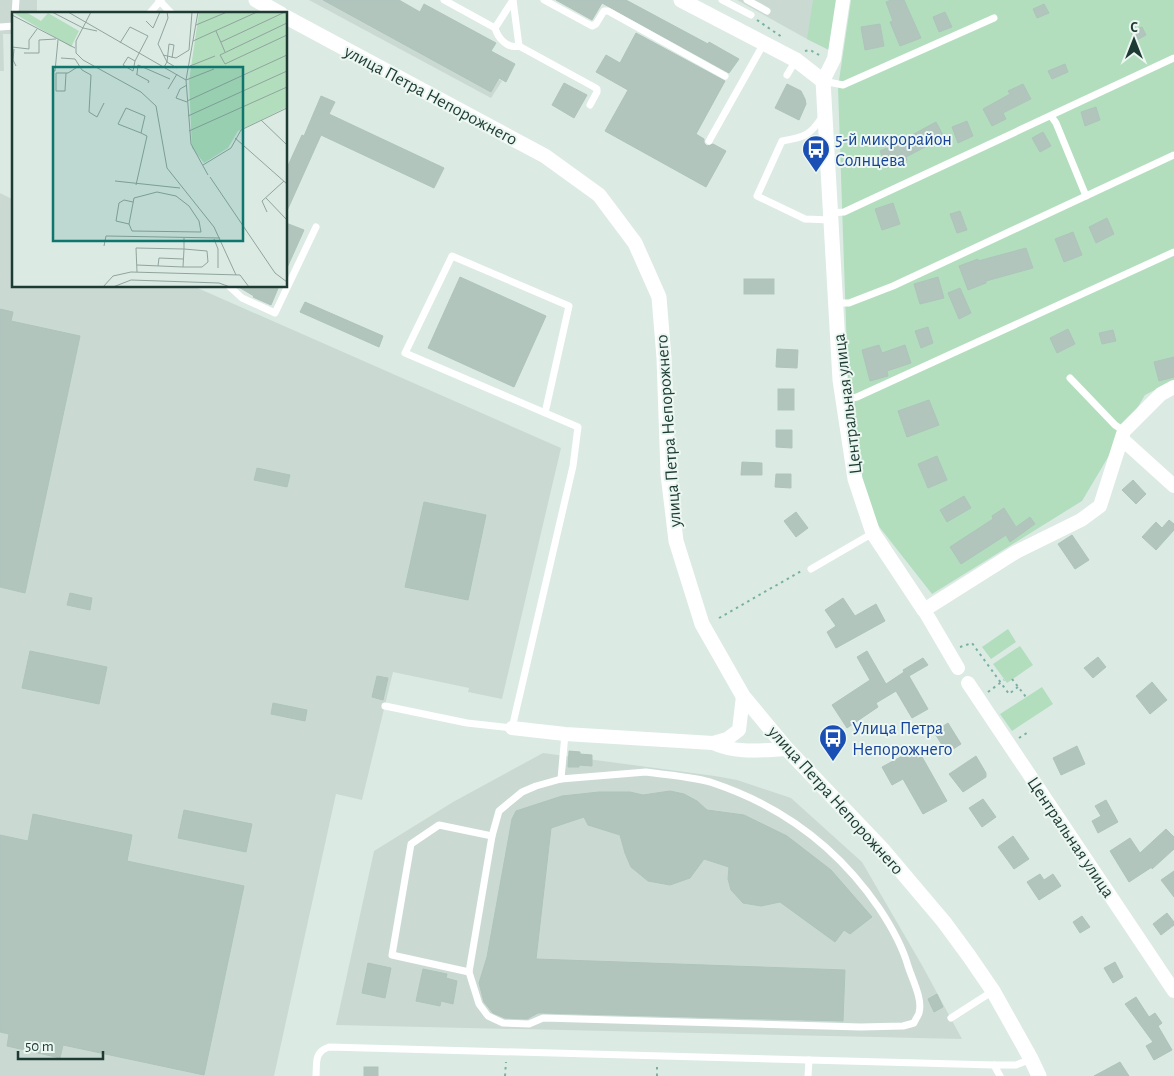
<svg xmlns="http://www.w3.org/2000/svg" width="1174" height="1076" font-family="'Alegreya Sans',sans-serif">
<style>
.built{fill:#cadad3}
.green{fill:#b2debe}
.building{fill:#b1c5bd;stroke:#aec4bb}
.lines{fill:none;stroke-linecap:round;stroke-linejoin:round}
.path{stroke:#79b1a0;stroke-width:2;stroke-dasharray:2.5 4;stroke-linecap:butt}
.service{stroke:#fff;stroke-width:7}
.minor{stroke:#fff;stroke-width:14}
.tertiary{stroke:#fff;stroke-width:15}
.labels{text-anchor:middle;stroke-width:4;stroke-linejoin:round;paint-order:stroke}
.street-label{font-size:18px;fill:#1d3a33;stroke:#ecf7f2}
.transit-label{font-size:18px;fill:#164399;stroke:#ecf7f2;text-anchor:start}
.inset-road{fill:none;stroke:#90a49d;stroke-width:1}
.view{fill:#0f766e;fill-opacity:0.15;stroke:#0f766e;stroke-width:2.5}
.inset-edge{fill:none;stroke:#1d3a33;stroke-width:2.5}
</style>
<rect width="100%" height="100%" fill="#dceae4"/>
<g class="built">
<path d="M0,0H37V14H14V34H3L4,71H0Z"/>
<path d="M309,0H355L502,81L491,98Z"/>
<path d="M737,0H837L829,50L807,39Z"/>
<path d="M0,193L14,200V286H193L561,448L502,699L468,692L469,688L393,672L362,800L336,794L274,1076H0Z"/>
<path d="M543,753L715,776L737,780L791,798L862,862L923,967L962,1039L336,1025L374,851L453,802Z"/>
</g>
<g class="green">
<path d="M813,0H837L829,50L807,39Z"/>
<path d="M851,0H1174V380L1145,395L1082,501L932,594L859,501L848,382L838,87Z"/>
<path d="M1008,629L1016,642L991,659L982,647Z"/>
<path d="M1020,646L1033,665L1007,683L993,664Z"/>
<path d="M1042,687L1053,704L1012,731L1000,714Z"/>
</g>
<g class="building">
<path d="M323,0H399L420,12L424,4L496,43L491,51L515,64L506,82L499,78L491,92Z"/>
<path d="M556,0H626L708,44L709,42L739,59L729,73L602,3L592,20Z"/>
<path d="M891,0H904L921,38L900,46L890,22L893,21L886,2Z"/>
<path d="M1044,4L1049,13L1037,18L1033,9Z"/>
<path d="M945,12L952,27L939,32L933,17Z"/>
<path d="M880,24L884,46L865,50L861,27Z"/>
<path d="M1142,27L1146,35L1135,41L1131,32Z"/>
<path d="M636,33L725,81L696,134L704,139V143L707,146L713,144L726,151L706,187L605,131L628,90L596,72L606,55L620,63Z"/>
<path d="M1065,64L1068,72L1052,79L1048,71Z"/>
<path d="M564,83L587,95L574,118L552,105Z"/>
<path d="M787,84L801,91L805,99L806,104L799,120L775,108Z"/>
<path d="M1023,84L1031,99L1003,113L1006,119L992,126L983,109L1010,94L1008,91Z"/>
<path d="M321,96L335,102L329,114L444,168L434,188L321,135L286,213V170L302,135L304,136Z"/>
<path d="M1096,107L1100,120L1085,126L1081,112Z"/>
<path d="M967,121L973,136L958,143L952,127Z"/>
<path d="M936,122L944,137L906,157L907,160L887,168L880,151L911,138L910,136Z"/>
<path d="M1043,132L1051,146L1040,152L1032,138Z"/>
<path d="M893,203L900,224L882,230L875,209Z"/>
<path d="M960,211L967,230L957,233L950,214Z"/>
<path d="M1107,218L1114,234L1096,243L1089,227Z"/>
<path d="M286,223L304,230L286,270Z"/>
<path d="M1073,232L1082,255L1064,262L1055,239Z"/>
<path d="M1026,248L1033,268L986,281V283L968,290L959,266L978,259V261Z"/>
<path d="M460,277L546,316L514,387L428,348Z"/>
<path d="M938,277L944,298L920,304L914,284Z"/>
<rect x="744" y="279" width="30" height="15"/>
<path d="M237,286H279L271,305L253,297L254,296Z"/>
<path d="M960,288L971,313L959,319L948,293Z"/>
<path d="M305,302L383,336L379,347L300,312Z"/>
<path d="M0,309L13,312L11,321L80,336L25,593L0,587Z"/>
<path d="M928,327L933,343L921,348L915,331Z"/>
<path d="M1068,329L1075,344L1057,353L1050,338Z"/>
<path d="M1113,330L1116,341L1102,344L1099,333Z"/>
<path d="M879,345L882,353L905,345L911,363L887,371L888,376L870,381L862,350Z"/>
<path d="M777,349L798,350L797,368L776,367Z"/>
<path d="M1174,357V377L1159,381L1154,362Z"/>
<rect x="778" y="389" width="16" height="21"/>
<path d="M929,400L939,425L907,437L898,411Z"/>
<path d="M776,430H792V448L776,447Z"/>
<path d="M937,456L947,480L928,488L918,464Z"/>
<path d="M742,462L762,463V475H741Z"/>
<path d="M257,468L290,475L287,487L254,480Z"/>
<path d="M776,474H791V488L775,487Z"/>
<path d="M1133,480L1146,494L1136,504L1122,490Z"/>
<path d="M964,496L971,508L947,522L940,510Z"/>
<path d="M424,502L486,515L468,600L405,587Z"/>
<path d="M1004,508L1016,527L1030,517L1035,524L1010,542L1006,535L961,564L950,547L993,519L992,516Z"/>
<path d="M796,512L808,528L796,537L784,521Z"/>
<path d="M1169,520L1174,524V530L1156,550L1142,537L1156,522L1162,528Z"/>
<path d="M1072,535L1089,560L1075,569L1058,544Z"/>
<path d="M70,593L92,598L90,610L67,605Z"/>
<path d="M843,598L855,616L876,604L885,621L836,648L827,632L836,626L825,610Z"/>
<path d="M30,651L107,667L99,704L22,688Z"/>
<path d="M867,651L886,684L904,672L903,670L923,658L928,665L909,676L928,709L912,718L896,691L876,703L878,707L847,728L832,705L870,680L857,657Z"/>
<path d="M1098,657L1106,667L1093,678L1084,668Z"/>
<path d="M377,676L388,678L383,700L372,697Z"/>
<path d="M1152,682L1167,700L1150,714L1136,696Z"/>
<path d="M273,703L307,710L305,721L271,714Z"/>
<path d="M948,723L961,744L947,753L934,732Z"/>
<path d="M1077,746L1085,764L1061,775L1053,758Z"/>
<path d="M917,748L947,801L923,814L903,779L892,785L882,767Z"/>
<path d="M569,751L580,752V754L592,755V766L579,765V767H568Z"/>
<path d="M976,756L986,773V777L963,792L949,774Z"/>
<path d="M670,791L684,794L697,801L707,810L744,815L787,836L831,870L872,917L850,934L844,930L835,942L780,902L761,906L743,903L731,890L728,879L729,867L704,859L690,878L670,885L648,881L631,867L625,853L620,835L588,825L584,817L551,828L536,959L845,970L843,1021L543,1013H538L527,1019L505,1018L493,1013L484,1002L479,983L487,957L512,819L516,811L562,796L599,792H630L643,795Z"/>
<path d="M983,799L996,817L982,827L969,808Z"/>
<path d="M1106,800L1118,822L1098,833L1092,821L1101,816L1095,806Z"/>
<path d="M184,810L252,824L246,852L178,838Z"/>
<path d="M33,814L132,835L127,861L244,886L204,1075L63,1045L60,1058L7,1046L9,1034L0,1032V835L28,841Z"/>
<path d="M1166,829L1174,837V849L1152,869V867L1129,882L1110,851L1130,838L1140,853Z"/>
<path d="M1013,836L1029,859L1014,869L998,847Z"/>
<path d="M1174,871V897L1161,880Z"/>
<path d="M1040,874L1044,880L1053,874L1061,886L1039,900L1027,882Z"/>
<path d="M1167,913L1174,922V925L1161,935L1153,924Z"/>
<path d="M1082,916L1090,927L1080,933L1073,922Z"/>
<path d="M1115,962L1123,977L1113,983L1104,968Z"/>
<path d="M368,963L391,968L385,998L362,993Z"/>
<path d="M423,969L447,974L446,978L457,981L453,1004L441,1001L440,1006L416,1001Z"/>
<path d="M937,994L943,1007L934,1012L928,999Z"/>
<path d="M1136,997L1149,1017L1155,1013L1162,1023L1158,1026L1172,1050L1154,1060L1146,1046L1153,1042L1125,1004Z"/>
<path d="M1120,1062L1129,1076H1094Z"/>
<rect x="364" y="1067" width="14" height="9"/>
</g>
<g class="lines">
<g class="path">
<path d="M757,20L782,37"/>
<path d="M805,51L810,50L821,56"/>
<path d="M719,618L803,570"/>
<path d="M960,647L972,643L1009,694L1018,687"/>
<path d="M1012,679L1026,697"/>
<path d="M988,692L1004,680"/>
<path d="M1019,738L1030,731"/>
<path d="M505,1076L506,1062"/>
<path d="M657,1076V1066"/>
</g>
<g class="service">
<path d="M159,0L172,14"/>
<path d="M444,0L495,28L513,0"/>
<path d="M513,0L519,46"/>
<path d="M544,0L592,26L596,24L604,11H608L725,76"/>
<path d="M722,0L751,15"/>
<path d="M747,0L767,11"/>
<path d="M15,14L16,0"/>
<path d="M149,14L161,0"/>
<path d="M0,27L14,26"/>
<path d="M495,28C498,38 507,49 519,46L594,87L597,89V92L590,105"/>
<path d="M787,75L796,60"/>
<path d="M823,81L843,85L994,18"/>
<path d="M1051,116L1056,123L1086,196"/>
<path d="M822,117C810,136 804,137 782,141L757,196L805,219L831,220"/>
<path d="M709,141L764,43"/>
<path d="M831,213L844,212L1174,58"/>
<path d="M229,286L242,298L275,313L316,227"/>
<path d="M836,303H849L893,286L1174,155"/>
<path d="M1070,378L1115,425L1124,431"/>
<path d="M843,400L857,397L1174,252"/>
<path d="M811,569L873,533"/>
<path d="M385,706L467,723L512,728L573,466L578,427L405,353L452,256L569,306L545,413"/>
<path d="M646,772C665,775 696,777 713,783C782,806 838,848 879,908C891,926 902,945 908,966C912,979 923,999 919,1013C918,1016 915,1020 914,1023L903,1026L861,1027L543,1018L529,1024L503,1023L488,1016L479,1004L469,972L492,836L499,811L522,792L536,786L561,779Z"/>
<path d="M561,779L565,734"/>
<path d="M469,972L392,955L411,844L439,825L492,836"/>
<path d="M951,1018L993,991"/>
<path d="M994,1065L1000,1076"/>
<path d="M316,1076C317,1062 314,1052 329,1047L994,1065H1016L1031,1059"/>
<path d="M808,1076L809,1060"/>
</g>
<g class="minor">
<path d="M823,81L834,59L843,0"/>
<path d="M1122,439L1174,486"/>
<path d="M958,668L924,610L1016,552L1081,520L1100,506L1124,431L1161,394L1174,387"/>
<path d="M968,683L1174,991"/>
<path d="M512,728L565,734L713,743L727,739L739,730L743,696"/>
<path d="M713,743C736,754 763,750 787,749"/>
</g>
<g class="tertiary">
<path d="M256,0L281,14"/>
<path d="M681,0L796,60L823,81L840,380L855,479L873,533L924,610"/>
<path d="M286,17L545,156L599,195L635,243L659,297L664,358L668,474L676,541L702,624L743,696L787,749L884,851L944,922L969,956L993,991L1031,1059L1039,1076"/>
</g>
</g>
<defs>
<g id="bus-pin" transform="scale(1.4375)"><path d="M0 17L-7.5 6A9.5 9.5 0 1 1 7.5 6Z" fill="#1a4fb4" stroke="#ecf7f2"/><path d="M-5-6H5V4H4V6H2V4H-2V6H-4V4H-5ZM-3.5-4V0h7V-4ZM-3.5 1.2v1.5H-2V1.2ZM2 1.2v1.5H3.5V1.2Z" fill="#fff"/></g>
</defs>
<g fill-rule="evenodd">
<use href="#bus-pin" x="816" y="149"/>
<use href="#bus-pin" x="833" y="738"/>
</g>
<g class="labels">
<g class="street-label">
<text transform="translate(431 95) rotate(28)" y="6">улица Петра Непорожнего</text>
<text transform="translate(847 404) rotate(-97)" y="6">Центральная улица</text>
<text transform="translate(668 431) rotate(-94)" y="6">улица Петра Непорожнего</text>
<text transform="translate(836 800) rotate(48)" y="6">улица Петра Непорожнего</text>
<text transform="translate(1071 837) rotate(56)" y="6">Центральная улица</text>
</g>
<g class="transit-label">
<text x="835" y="145">5-й микрорайон<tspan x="835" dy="21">Солнцева</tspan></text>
<text x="852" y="734">Улица Петра<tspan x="852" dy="21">Непорожнего</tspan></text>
</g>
</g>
<g transform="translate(12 12)">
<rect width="275" height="275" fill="#dceae4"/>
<path d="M0,0H14L29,9L36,1L67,19L59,35ZM187,0H275V95L226,119L216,136L192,151L180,136L177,69Z" fill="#b2debe"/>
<path class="inset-road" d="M24,0H41M40,0L71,16L85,19M56,0L174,68L179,132L196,163M79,0L64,29V41L71,48L129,80L144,94L155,156L202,215L224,263M186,0L174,68L202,57M0,3L63,36M134,9L141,16L148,0M275,11L208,43L213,52L275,23M184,13L215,0M204,19L213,40M181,29L245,0M209,30L273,0M108,31L118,15L136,24L123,49L116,45L111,53L121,59L123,49M0,35L17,37V28L25,17M2,37L1,48L4,54M12,41H27V28L44,27M151,43L164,46L177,38L180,0M49,46L63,47L70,58L79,63L77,100L85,105L92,91M160,46L162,33L157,32L155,50L165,56M178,54L203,44M152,55L155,50L146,32L156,6L155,0M40,59H43L46,28M54,61L53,79H44V61H56L67,54M124,62L137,69L136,71M125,62L126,53L158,67M175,73L168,77L164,86L175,90M156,77L165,62M175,89L275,43M176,104L275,59M249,108L275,133M177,119L275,75M223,126L275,172M191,153L219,136L229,118L275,96M198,165L263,261L275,270M103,169L168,176M124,173L135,124L129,121L106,112L114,96L133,104L129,121M145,180L164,184L177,194L187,209L189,220L120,219L117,212L122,186ZM254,186L275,208M255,200L250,189L272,169M117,212L104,209L107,191L112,188L121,190M202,227L206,237V256M92,234L94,224L208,226M172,237L195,239L196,250L190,255H171ZM125,253L171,255M146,254L147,246L171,247M125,260L124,236L172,237V226M91,275L101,264L119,260L228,263L237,275M101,275L119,268L207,271L218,275"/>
<path class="view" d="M41,55H231V229H41Z"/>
<rect width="275" height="275" class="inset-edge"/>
</g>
<g transform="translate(1134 40)" stroke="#ecf7f2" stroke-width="4" paint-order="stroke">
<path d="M0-4L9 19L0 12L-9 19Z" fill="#1d3a33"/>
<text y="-8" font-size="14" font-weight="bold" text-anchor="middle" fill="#1d3a33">С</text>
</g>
<path d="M18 1051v8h85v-8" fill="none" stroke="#1d3a33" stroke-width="2.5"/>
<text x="25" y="1051" font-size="15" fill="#1d3a33" stroke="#ecf7f2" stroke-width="4" paint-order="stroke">50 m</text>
</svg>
